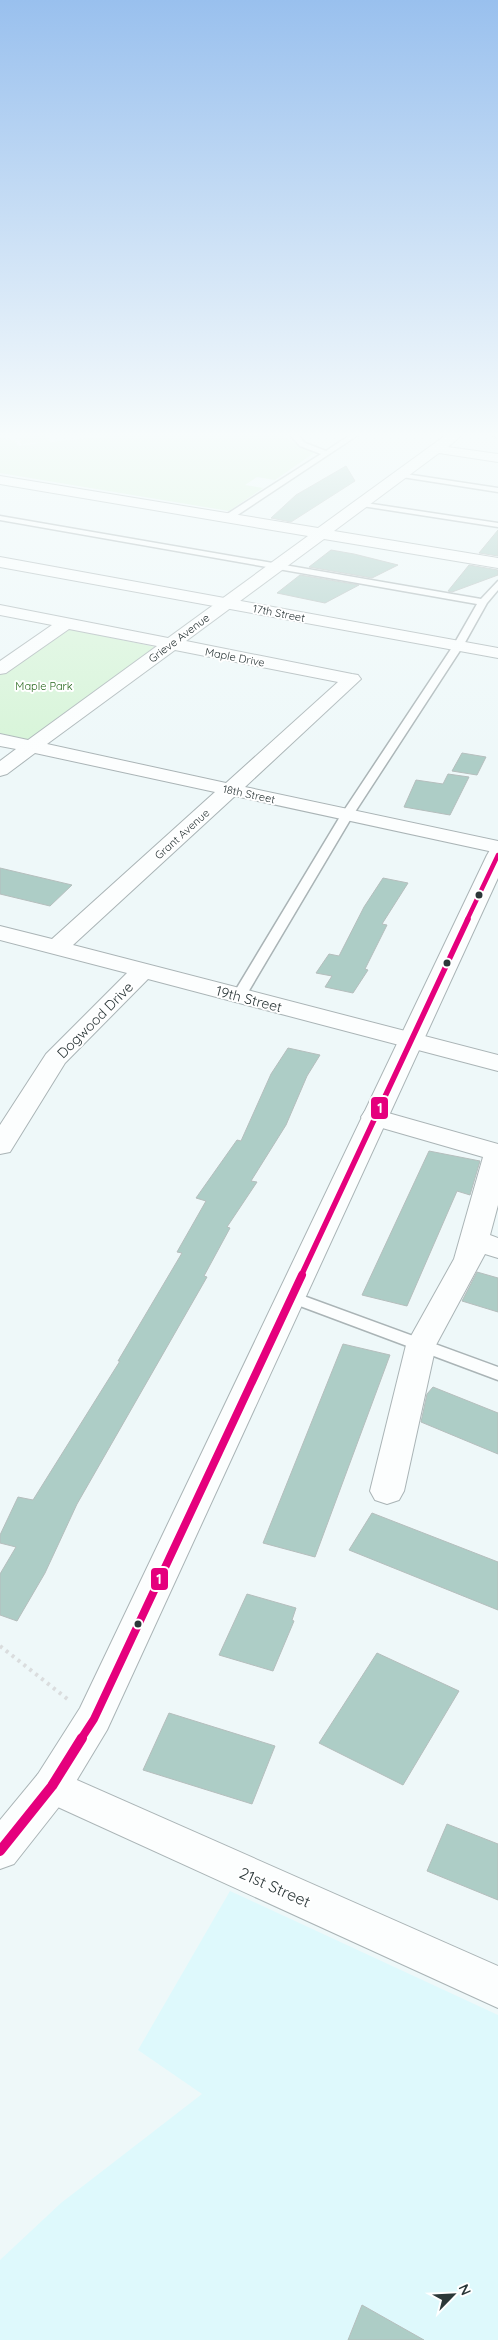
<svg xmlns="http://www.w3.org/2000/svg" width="498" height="2340" font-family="Quicksand,sans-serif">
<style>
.built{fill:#def9fc}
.green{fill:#d6f4d7}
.building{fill:#adcdc6;stroke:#b5bebd}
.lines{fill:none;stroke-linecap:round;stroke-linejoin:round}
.service-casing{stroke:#aab4b6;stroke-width:3}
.minor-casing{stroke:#aab4b6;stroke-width:2}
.tertiary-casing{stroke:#aab4b6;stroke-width:2}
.path{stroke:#daddde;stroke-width:4;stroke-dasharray:3 4.5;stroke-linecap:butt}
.service{fill:#fcfefe;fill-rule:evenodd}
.minor{fill:#fcfefe;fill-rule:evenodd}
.tertiary{fill:#fcfefe;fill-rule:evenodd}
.bus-1-far3-casing{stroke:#fff;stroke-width:7}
.bus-1-far2-casing{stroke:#fff;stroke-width:9}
.bus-1-far1-casing{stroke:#fff;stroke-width:11}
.bus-1-casing{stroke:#fff;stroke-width:14}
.bus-1-far3{stroke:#e5007d;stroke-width:4.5}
.bus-1-far2{stroke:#e5007d;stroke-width:5.5}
.bus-1-far1{stroke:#e5007d;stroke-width:8}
.bus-1{stroke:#e5007d;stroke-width:10}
.bus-dot{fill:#2b3738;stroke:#fff;stroke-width:2}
.labels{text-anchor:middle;stroke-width:4;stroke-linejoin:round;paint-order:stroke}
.far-street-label{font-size:11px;fill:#2b3738;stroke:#fff}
.far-park-label{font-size:11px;fill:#25661a;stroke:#fff}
.street-label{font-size:14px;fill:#2b3738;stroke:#fff}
.near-street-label{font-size:16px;fill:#2b3738;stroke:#fff}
.line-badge{stroke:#fff;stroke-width:2}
.badge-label{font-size:14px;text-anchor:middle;font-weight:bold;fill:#fff}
</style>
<rect width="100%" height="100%" fill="#eef8f9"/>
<path class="built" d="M230,1891L498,2015V2340H0V2260L61,2203L202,2094L138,2050Z"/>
<g class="green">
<path d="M45,435L50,442L120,435H281L314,453L275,480L257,477L245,485L263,488L229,511L0,473V438L14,440L19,446L46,442L21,444L18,437Z"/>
<path d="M64,628L156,647L33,741L0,734V673Z"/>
</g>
<g class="building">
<path d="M346,466L355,481L291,522L271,518L296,495Z"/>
<path d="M498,530V556L479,553Z"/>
<path d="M331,550L354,554L398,565L372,578L309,567Z"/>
<path d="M469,565L498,570V575L452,592L448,591Z"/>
<path d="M300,575L359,585L325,603L277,593Z"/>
<path d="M462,753L486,757L477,775L452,771Z"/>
<path d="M448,774L469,777L450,815L404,807L416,780L443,784Z"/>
<path d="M0,868L72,885L50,906L0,894Z"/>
<path d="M383,878L408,883L382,924L387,925L365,969L368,970L353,993L325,987L332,976L316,973L329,954L339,956L364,907Z"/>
<path d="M288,1048L320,1055L307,1076L286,1125L251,1181L257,1182L227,1227L230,1228L204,1276L207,1277L77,1504L45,1573L17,1621L0,1615V1574L16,1547L0,1543V1535L18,1497L33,1500L120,1361H118L182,1253L177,1252L206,1201L196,1198L237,1140L241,1141L271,1074Z"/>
<path d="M429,1151L480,1161L470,1195L457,1191L407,1306L362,1295Z"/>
<path d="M477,1272L498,1278V1312L462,1301Z"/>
<path d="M343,1344L390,1355L315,1557L263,1543Z"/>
<path d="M433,1387L498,1413V1454L421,1422L427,1394Z"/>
<path d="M372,1513L498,1562V1610L349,1550Z"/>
<path d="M247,1594L296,1608L292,1620L294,1621L273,1671L219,1655Z"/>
<path d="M377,1653L459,1691L403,1785L319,1743Z"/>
<path d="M169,1713L275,1746L252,1804L143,1770Z"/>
<path d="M447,1824L498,1844V1900L427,1871Z"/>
<path d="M362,2305L424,2340H348Z"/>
</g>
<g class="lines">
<g class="service-casing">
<g id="service">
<path d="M290,435H298L305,443L326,451L350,435H358L230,520H224V516L321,454L300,446Z"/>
<path d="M492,435H498V438Z"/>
<path d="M399,473L498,488V492L402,477H399Z"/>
<path d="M359,502L498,523V527L362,506L358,504Z"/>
<path d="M0,516L481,599L498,581V590L487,603L463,646L353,815L244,999H234L232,996L341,815L453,646L477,604L0,520Z"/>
<path d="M290,1291L498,1367V1380L284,1300L282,1296L284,1292Z"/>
</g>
</g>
<g class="minor-casing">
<g id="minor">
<path d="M446,435H462L448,447L498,454V462L439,453L334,531L498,558V568L324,539L186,641L352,674L358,675L361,679L245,787L498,841V853L235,796L73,945L498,1055V1071L148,979L65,1063L10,1152L0,1154V1125L46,1054L127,973L0,940V926L52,939L215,792L35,753L7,774L0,776V761L16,749L0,746V734L28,740L157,646L69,629L6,673L0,674V661L52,625L0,615V605L168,638L308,536L0,484V476L318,528ZM175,650L338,682L226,783L47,744Z"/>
<path d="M374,1109L498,1144V1205L490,1235L498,1238V1258L485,1254L436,1345L404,1491L399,1500L387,1504L375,1500L370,1491L406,1345L454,1259L483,1157L365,1123L361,1117L365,1111Z"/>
<path d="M52,1769L498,1966V2008L38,1798L32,1786L38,1774Z"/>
</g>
</g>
<g class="tertiary-casing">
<g id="tertiary">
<path d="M0,557L498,648V658L0,567Z"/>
<path d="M498,849V878L107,1730L66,1798L14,1864L0,1869V1820L38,1774L80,1708L487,855L490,850Z"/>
</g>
</g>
<path class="path" d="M0,1646L70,1701"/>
<use href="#service" class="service"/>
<use href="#minor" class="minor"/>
<use href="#tertiary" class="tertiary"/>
<g class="bus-1-far3-casing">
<path id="bus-1-far3" d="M467,920L498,855"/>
</g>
<g class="bus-1-far2-casing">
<path id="bus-1-far2" d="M301,1276L468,919"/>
</g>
<g class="bus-1-far1-casing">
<path id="bus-1-far1" d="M81,1739L94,1719L302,1275"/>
</g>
<g class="bus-1-casing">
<path id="bus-1" d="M0,1851L52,1786L82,1738"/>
</g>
<use href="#bus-1-far3" class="bus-1-far3"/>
<use href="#bus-1-far2" class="bus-1-far2"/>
<use href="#bus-1-far1" class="bus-1-far1"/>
<use href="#bus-1" class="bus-1"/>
</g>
<linearGradient id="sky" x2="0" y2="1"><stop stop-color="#99c0ee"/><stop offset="0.57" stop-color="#f7fcfc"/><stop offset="1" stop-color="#f7fcfc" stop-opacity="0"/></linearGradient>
<rect width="498" height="763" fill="url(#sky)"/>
<g class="bus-dot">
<circle cx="479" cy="895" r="4.5"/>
<circle cx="447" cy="963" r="4.5"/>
<circle cx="138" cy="1624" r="4.5"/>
</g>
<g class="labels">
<g class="far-street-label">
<text transform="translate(279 613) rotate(11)" y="4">17th Street</text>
<text transform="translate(179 638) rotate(-37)" y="4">Grieve Avenue</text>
<text transform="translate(235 657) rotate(11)" y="4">Maple Drive</text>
<text transform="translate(249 794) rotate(12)" y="4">18th Street</text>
<text transform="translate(182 834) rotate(-42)" y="4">Grant Avenue</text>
</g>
<g class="far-park-label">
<text x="44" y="690">Maple Park</text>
</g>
<g class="street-label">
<text transform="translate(249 999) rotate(15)" y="5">19th Street</text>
<text transform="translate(95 1020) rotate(-45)" y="5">Dogwood Drive</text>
</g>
<g class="near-street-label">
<text transform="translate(275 1887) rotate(24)" y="6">21st Street</text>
</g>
</g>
<g class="line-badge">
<rect x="370" y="1096" width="19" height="24" rx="5" fill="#e5007d"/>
<rect x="150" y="1567" width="19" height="24" rx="5" fill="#e5007d"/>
</g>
<g class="badge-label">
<text x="380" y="1113">1</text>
<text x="159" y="1584">1</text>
</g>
<g transform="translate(453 2295) rotate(66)" stroke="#ffffff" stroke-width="4" paint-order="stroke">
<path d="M0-4L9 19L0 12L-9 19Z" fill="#2b3738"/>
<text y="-8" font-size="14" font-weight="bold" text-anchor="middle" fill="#2b3738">N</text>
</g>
</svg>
